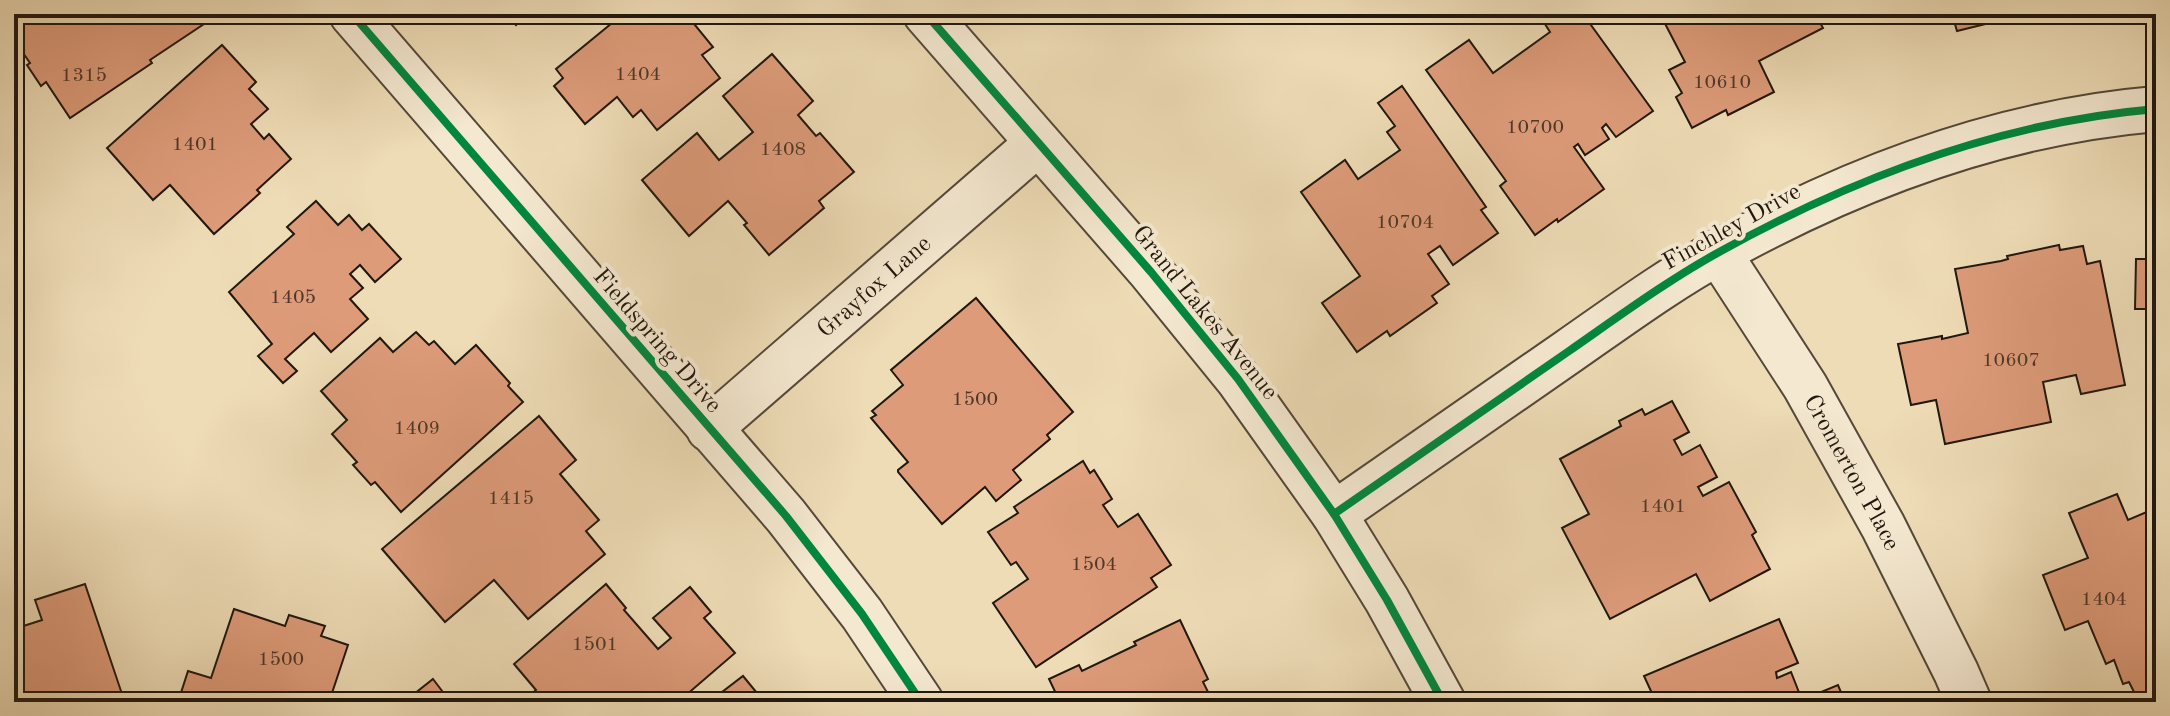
<svg xmlns="http://www.w3.org/2000/svg" width="2170" height="716" font-family="'Old Standard TT',serif">
<style>
.building{fill:#dd9b79;stroke:#20170e;stroke-width:2}
.lines{fill:none;stroke-linecap:round;stroke-linejoin:round}
.minor-casing{stroke:#544838;stroke-width:48}
.tertiary-casing{stroke:#544838;stroke-width:48}
.minor{stroke:#f4e8d0;stroke-width:44}
.tertiary{stroke:#f4e8d0;stroke-width:44}
.cycleway-casing{stroke:#f4e8d0;stroke-width:13}
.cycleway{stroke:#00873e;stroke-width:8}
.labels{text-anchor:middle;stroke-width:8;stroke-linejoin:round;paint-order:stroke}
.number-label{font-size:20px;fill:#4f3829}
.street-label{font-size:24px;fill:#20170e;stroke:#f4e8d0}
</style>
<rect width="100%" height="100%" fill="#eedcb6"/>
<filter id="stains"><feTurbulence type="fractalNoise" baseFrequency=".0025" numOctaves="4"/><feColorMatrix values="0 0 0 0 .2 0 0 0 0 .09 0 0 0 0 .02 0 0 0 .5 -.17"/></filter>
<radialGradient id="worn" r=".72"><stop offset=".6" stop-color="#630" stop-opacity="0"/><stop offset="1" stop-color="#630" stop-opacity=".3"/></radialGradient>
<g class="building">
<path d="M20,14H197L204,24L150,60L152,63L70,118L46,82L41,86L27,65L30,63L14,40V31L26,23Z"/>
<path d="M507,14H529L516,25Z"/>
<path d="M623,14H686L713,47L702,55L720,78L657,130L641,110L633,117L617,97L585,124L554,86L563,78L556,69Z"/>
<path d="M1552,14H1583L1653,111L1616,137L1606,124L1602,128L1609,139L1585,155L1578,144L1574,147L1604,189L1558,222L1557,219L1535,235L1500,186L1506,181L1426,70L1469,40L1493,73L1550,32L1543,21Z"/>
<path d="M1660,14H1824L1817,17L1823,28L1759,61L1774,92L1728,115L1726,110L1692,128L1676,97L1682,93L1669,70L1685,62Z"/>
<path d="M1952,14H2026L1957,31Z"/>
<path d="M222,45L256,82L249,89L268,109L251,124L264,139L269,134L291,159L257,190L260,193L214,234L170,185L153,200L107,148Z"/>
<path d="M772,54L813,101L798,115L816,136L820,133L854,172L819,201L824,208L769,255L744,225L747,223L728,201L689,236L642,180L697,133L719,160L753,132L723,96Z"/>
<path d="M1402,86L1486,207L1481,210L1498,233L1453,265L1440,246L1428,254L1449,284L1432,296L1437,303L1390,336L1387,331L1357,352L1322,303L1360,276L1301,192L1345,160L1358,179L1400,150L1387,132L1395,126L1378,103Z"/>
<path d="M316,201L338,225L349,215L362,230L369,224L401,259L375,282L360,265L350,274L363,288L350,299L368,319L331,352L314,333L285,359L297,371L283,383L258,356L272,344L229,292L294,234L287,227Z"/>
<path d="M2059,245L2060,250L2083,246L2087,264L2100,261L2125,385L2081,394L2076,375L2043,382L2051,422L1945,444L1936,400L1911,405L1898,344L1942,336V339L1968,333L1955,269L2001,261L2008,259L2007,256Z"/>
<path d="M2136,259H2156V365H2152L2153,309H2135Z"/>
<path d="M976,298L1073,412L1047,435L1050,439L1013,470L1021,480L996,501L985,487L942,524L898,472V470L908,462L871,418L876,415L872,411L903,385L891,370Z"/>
<path d="M416,332L429,345L434,341L455,364L476,345L510,383L508,386L523,402L401,512L375,482L371,485L353,465L357,462L332,434L347,420L321,391L380,338L393,352Z"/>
<path d="M1672,401L1689,432L1674,440L1682,455L1700,445L1717,477L1698,487L1703,496L1729,482L1756,532L1752,535L1770,569L1710,601L1696,574L1610,619L1562,528L1589,514L1560,459L1621,426L1619,421L1642,409L1645,415Z"/>
<path d="M539,416L576,460L560,474L599,520L586,531L605,554L528,619L494,580L445,622L382,549Z"/>
<path d="M1083,461L1090,473L1094,470L1112,499L1103,505L1118,527L1138,514L1171,565L1151,578L1157,587L1036,667L993,603L1028,579L1016,562L1011,565L988,532L1018,513L1014,507Z"/>
<path d="M2117,494L2128,520L2156,508V695L2139,702L2129,682L2123,684L2114,660L2106,664L2088,621L2065,630L2043,575L2088,558L2069,513Z"/>
<path d="M85,584L122,694L119,695L122,702H14V629L42,620L35,600Z"/>
<path d="M606,584L626,608L624,610L658,649L671,638L653,618L690,587L711,612L704,618L735,653L678,702H526L524,700L536,690L514,664Z"/>
<path d="M234,609L285,626L289,615L325,626L321,636L348,645L329,702H178L188,671L211,678Z"/>
<path d="M1779,619L1798,663L1776,672L1777,678L1791,672L1802,700L1838,685L1845,702H1656L1644,676Z"/>
<path d="M1180,620L1208,679L1203,682L1213,702H1060L1049,679L1079,665L1082,671L1136,645L1134,642Z"/>
<path d="M743,676L761,698L766,695L772,702H709Z"/>
<path d="M433,679L449,700L451,698L453,702H404Z"/>
</g>
<g class="lines">
<g class="minor-casing">
<g id="minor">
<path d="M352,14L786,516L862,614L921,702"/>
<path id="s1" d="M1718,252L1805,386L1883,526L1956,672L1969,702"/>
<path id="s2" d="M709,429L1038,143"/>
<path d="M1334,514C1412,460 1490,405 1569,351C1618,317 1668,280 1721,251C1855,177 2002,122 2156,109"/>
</g>
</g>
<g class="tertiary-casing">
<path id="tertiary" d="M926,14L1151,272L1238,379L1334,514L1387,600L1443,702"/>
</g>
<use href="#minor" class="minor"/>
<use href="#tertiary" class="tertiary"/>
<g class="cycleway-casing">
<g id="cycleway">
<path d="M352,14L786,516L862,614L921,702"/>
<path d="M926,14L1151,272L1238,379L1334,514L1387,600L1443,702"/>
<path d="M1334,514C1412,460 1490,405 1569,351C1618,317 1668,280 1721,251C1855,177 2002,122 2156,109"/>
</g>
</g>
<use href="#cycleway" class="cycleway"/>
</g>
<g class="labels">
<g class="number-label">
<text x="638" y="80">1404</text>
<text x="84" y="81">1315</text>
<text x="1722" y="88">10610</text>
<text x="1535" y="133">10700</text>
<text x="195" y="150">1401</text>
<text x="783" y="155">1408</text>
<text x="1405" y="228">10704</text>
<text x="293" y="303">1405</text>
<text x="2011" y="366">10607</text>
<text x="975" y="405">1500</text>
<text x="417" y="434">1409</text>
<text x="511" y="504">1415</text>
<text x="1663" y="512">1401</text>
<text x="1094" y="570">1504</text>
<text x="2104" y="605">1404</text>
<text x="595" y="650">1501</text>
<text x="281" y="665">1500</text>
</g>
<g class="street-label">
<text transform="translate(1731 226) rotate(-29)" y="8">Finchley Drive</text>
<text dy="8" stroke="none"><textPath href="#s2" startOffset="218">Grayfox Lane</textPath></text>
<text transform="translate(1206 312) rotate(51)" y="8">Grand Lakes Avenue</text>
<text transform="translate(658 340) rotate(49)" y="8">Fieldspring Drive</text>
<text dy="8" stroke="none"><textPath href="#s1" startOffset="258">Cromerton Place</textPath></text>
</g>
</g>
<rect width="2170" height="716" fill="none" stroke="#eedcb6" stroke-width="48"/>
<rect x="16" y="16" width="2138" height="684" fill="none" stroke="#20170e" stroke-width="4"/>
<rect x="24" y="24" width="2122" height="668" fill="none" stroke="#20170e" stroke-width="2"/>
<rect width="100%" height="100%" filter="url(#stains)"/>
<rect width="100%" height="100%" fill="url(#worn)"/>
</svg>
